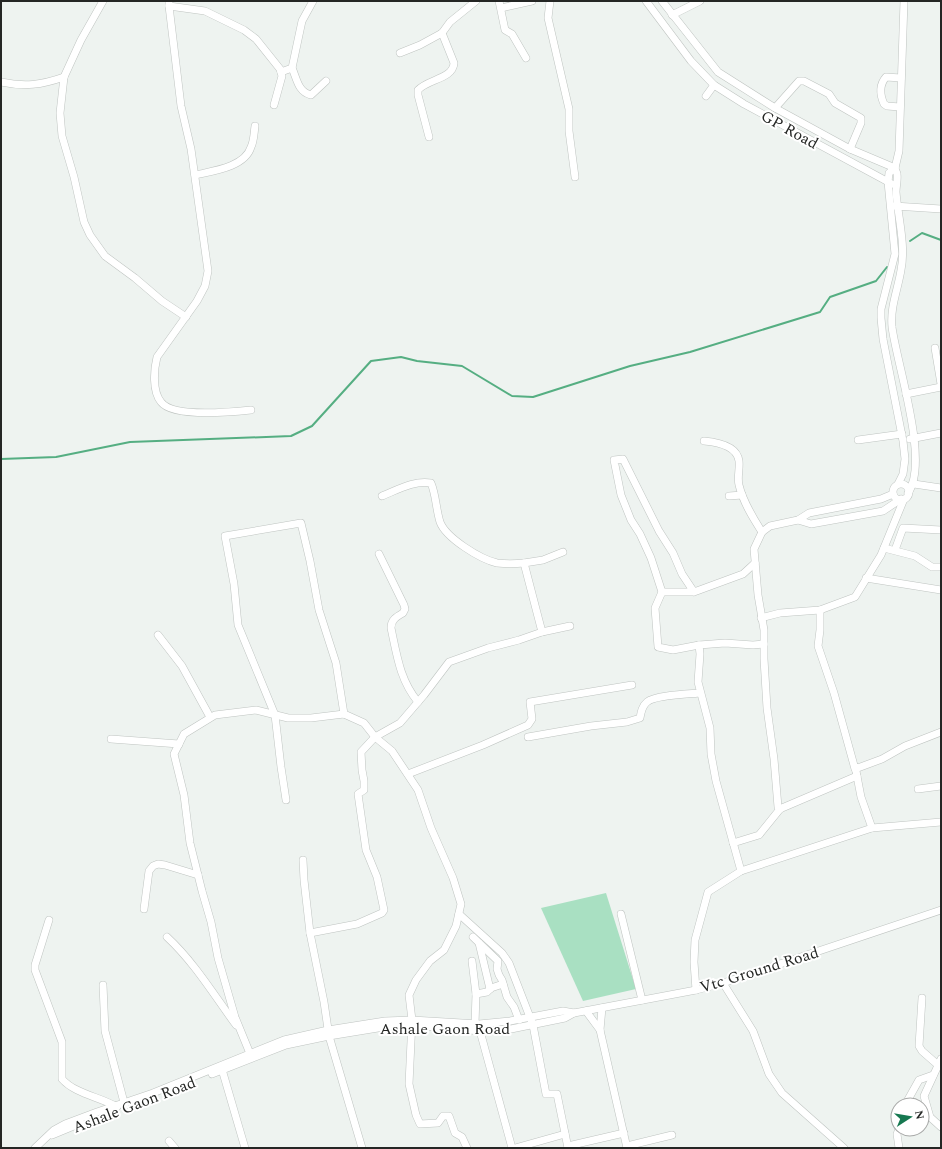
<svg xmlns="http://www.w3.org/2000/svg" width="942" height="1149" font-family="Spectral,serif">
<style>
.green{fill:#a9e0c2}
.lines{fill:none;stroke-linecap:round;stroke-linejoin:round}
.stream{stroke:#55ae82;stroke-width:2}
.minor-casing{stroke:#bfc4c1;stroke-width:8}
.minor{stroke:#fff;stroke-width:7}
.labels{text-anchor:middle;stroke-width:4;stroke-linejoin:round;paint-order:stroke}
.street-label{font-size:16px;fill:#242624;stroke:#fff}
</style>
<rect width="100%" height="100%" fill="#eef3f0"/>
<path class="green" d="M606,893L636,989L583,1001L541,908Z"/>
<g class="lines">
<g class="stream">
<path d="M910,241L922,233L941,240"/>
<path d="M1,459L56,457L130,442L291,436L312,426L371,361L401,357L417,361L462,366L512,396L533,397L630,366L690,352L820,312L830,297L876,281L887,267"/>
</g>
<g class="minor-casing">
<g id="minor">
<path d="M103,1L81,40L64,77L60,113L62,136L74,177L84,222L90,235L105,256L135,278L162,301L186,317"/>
<path d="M169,1V6L205,11L244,30L256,39L280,69L282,76L274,105"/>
<path d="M499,1L505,30L512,34L526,58"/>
<path d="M550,1L548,18L569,109V131L575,177"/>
<path d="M646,1L691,61L714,85L744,104L892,184"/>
<path d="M662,1L718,72L775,108L850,149L895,168"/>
<path d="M169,6L181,106L191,149L208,271L205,286L197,301L157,357C154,369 152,391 161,402C173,418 232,412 251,410"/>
<path d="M501,8L532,1"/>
<path d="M672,15L700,1"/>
<path d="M400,53L420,45L442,33L450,22L476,1"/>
<path d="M292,68C297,79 298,92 311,95L326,81"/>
<path d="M281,72L292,68L302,21L313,1"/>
<path d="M1,82C25,87 41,85 64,77"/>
<path d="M706,96L714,85"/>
<path d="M900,107L887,106L884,104C880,95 879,85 886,77L901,78"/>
<path d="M775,108L799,81H804L829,94L835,103L861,118V123L850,149"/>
<path d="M429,137L418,95V90C428,79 453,79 454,63L442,33"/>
<path d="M895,168C895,170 897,172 897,174C898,179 896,186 896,192C898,217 906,246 901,270C898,289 890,307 892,327C897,365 930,462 908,493"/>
<path d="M195,175C213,171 245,167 251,147C254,141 254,133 255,126"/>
<path d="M894,206L941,209"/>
<path d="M935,348L941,384"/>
<path d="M906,394L941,387"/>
<path d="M910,439L941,433"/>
<path d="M858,440L902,434"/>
<path d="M704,441C715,442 737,445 739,461C740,469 737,477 739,485C743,502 753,518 762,532"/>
<path d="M898,484L903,474L905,459L903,441L883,339L881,318V309L895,254L888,182L889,173L895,168L899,151L904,1"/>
<path d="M914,484L941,488"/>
<circle cx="901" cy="492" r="8"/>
<path d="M382,496C397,490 414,480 431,483C436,495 436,509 440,522C446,538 480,559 497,563C506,564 515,564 524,563"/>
<path d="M729,496L742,495"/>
<path d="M798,520L811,524L883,511L901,499"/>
<path d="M884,548L915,556L932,567H941"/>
<path d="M895,550L903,528L941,530"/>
<path d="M379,554L404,605L405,609L403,613C396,617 391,620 391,628C397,656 400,680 418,702"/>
<path d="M866,578L941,590"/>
<path d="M662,592L655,608L658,647L673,650L699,645L725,643L753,645L764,644"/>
<path d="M694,592L682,574L673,553L659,531L623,459L614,460L621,495L631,520L640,534L651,558L662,592H694L743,574L755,563"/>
<path d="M820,610V630L818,646L834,693L855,769L882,759L905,746L941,732"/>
<path d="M761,618L780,613L820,610L855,597L881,555L904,499"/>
<path d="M542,632L570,626"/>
<path d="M158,635L182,666L210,717"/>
<path d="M699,645L700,654L698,682L710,728L711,754L716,781L741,871"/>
<path d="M344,714L364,723L375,737L392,751L418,790L431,828L453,878L461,904L456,926L444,950L430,961L416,980L409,995L412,1020L409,1084L416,1115L420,1124L438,1123L443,1116H449L455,1133L462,1137L467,1148"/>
<path d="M528,737L591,726L627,722L640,718C641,712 642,706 647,702C655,695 690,694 700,693"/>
<path d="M111,739L179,744"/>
<path d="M856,771L861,797L872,828"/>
<path d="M408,774L483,745L528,725L532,719L530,702L632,685"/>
<path d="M857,776L782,808L780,809L778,807L774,759L767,708L764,659V630L758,595L754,549L762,532L770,526L798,520L809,513L881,499L893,494"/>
<path d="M918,789L941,786"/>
<path d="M286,800L281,767L275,715L238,625L234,584L225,536L301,523L310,561L319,610L336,663L344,714"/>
<path d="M733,843L759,835L780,809"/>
<path d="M303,860L304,880L310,933L324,1002L329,1036L362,1148"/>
<path d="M144,909L149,871L153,866L158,864L165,865L198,875"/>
<path d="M459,914L502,953L509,963L533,1025L546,1094H557L568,1148"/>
<path d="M621,914L642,1000"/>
<path d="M49,920L35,965V970L62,1042V1079C75,1094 101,1097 117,1107"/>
<path d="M310,933L357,924L382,913L384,910L377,877L366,850L358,794L364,790V781L362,770L361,752L375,737L400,723L424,695L449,662L488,648L519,640L542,632L524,563L543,560L563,552"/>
<path d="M167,937C194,962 214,995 236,1025"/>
<path d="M473,937L498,961L497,969L499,975L502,980L507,997L514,1007L519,1020"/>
<path d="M479,943L490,989"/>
<path d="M472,961L476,994"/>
<path d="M723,983L753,1031L769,1074L782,1093L844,1148"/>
<path d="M103,985L105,1031L125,1106"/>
<path d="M696,990L694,962L695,940L708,892L741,871L872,828L941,822"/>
<path d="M922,998L919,1046L922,1051L938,1065"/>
<path d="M602,1008L600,1030L627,1148"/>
<path d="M586,1011L600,1030"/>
<path d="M475,1024L476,994L487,992L491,988L503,984"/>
<path d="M480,1031L512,1148"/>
<path d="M251,1056L235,1017L218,958L211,922L202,891L190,843L184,795L174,754L184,734L215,715L256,710L288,718H311L344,714"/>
<path d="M941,1059L924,1096L930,1117L941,1127"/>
<path d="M221,1066L245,1148"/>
<path d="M212,1074L286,1045L329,1036L384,1027L412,1025L480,1031L511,1029L565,1018L574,1013"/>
<path d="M905,1105L919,1080L933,1075"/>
<path d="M899,1129L897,1134L899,1148"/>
<path d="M52,1135L81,1123"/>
<path d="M169,1141L175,1148"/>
<path d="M568,1146L624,1133"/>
<path d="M627,1146L672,1135"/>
<path d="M35,1148L54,1130L65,1124L97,1112L153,1093L284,1040L328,1030L385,1021L412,1020L479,1024L510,1021L563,1011L574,1013L696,990L723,983L941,910"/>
<path d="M515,1148L565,1134"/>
</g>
</g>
<use href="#minor" class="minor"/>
</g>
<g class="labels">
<g class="street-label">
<text transform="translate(790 129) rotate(29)" y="6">GP Road</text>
<text transform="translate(759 969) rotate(-17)" y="6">Vtc Ground Road</text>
<text x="445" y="1034">Ashale Gaon Road</text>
<text transform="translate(134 1104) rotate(-21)" y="6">Ashale Gaon Road</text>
</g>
</g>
<rect width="942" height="1149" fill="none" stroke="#242624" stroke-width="4"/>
<g transform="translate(910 1117) rotate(78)"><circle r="19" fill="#ffffff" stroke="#a7a8a7"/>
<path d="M0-3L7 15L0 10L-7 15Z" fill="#167850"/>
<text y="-6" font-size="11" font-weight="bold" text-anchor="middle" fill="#242624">N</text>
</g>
</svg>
